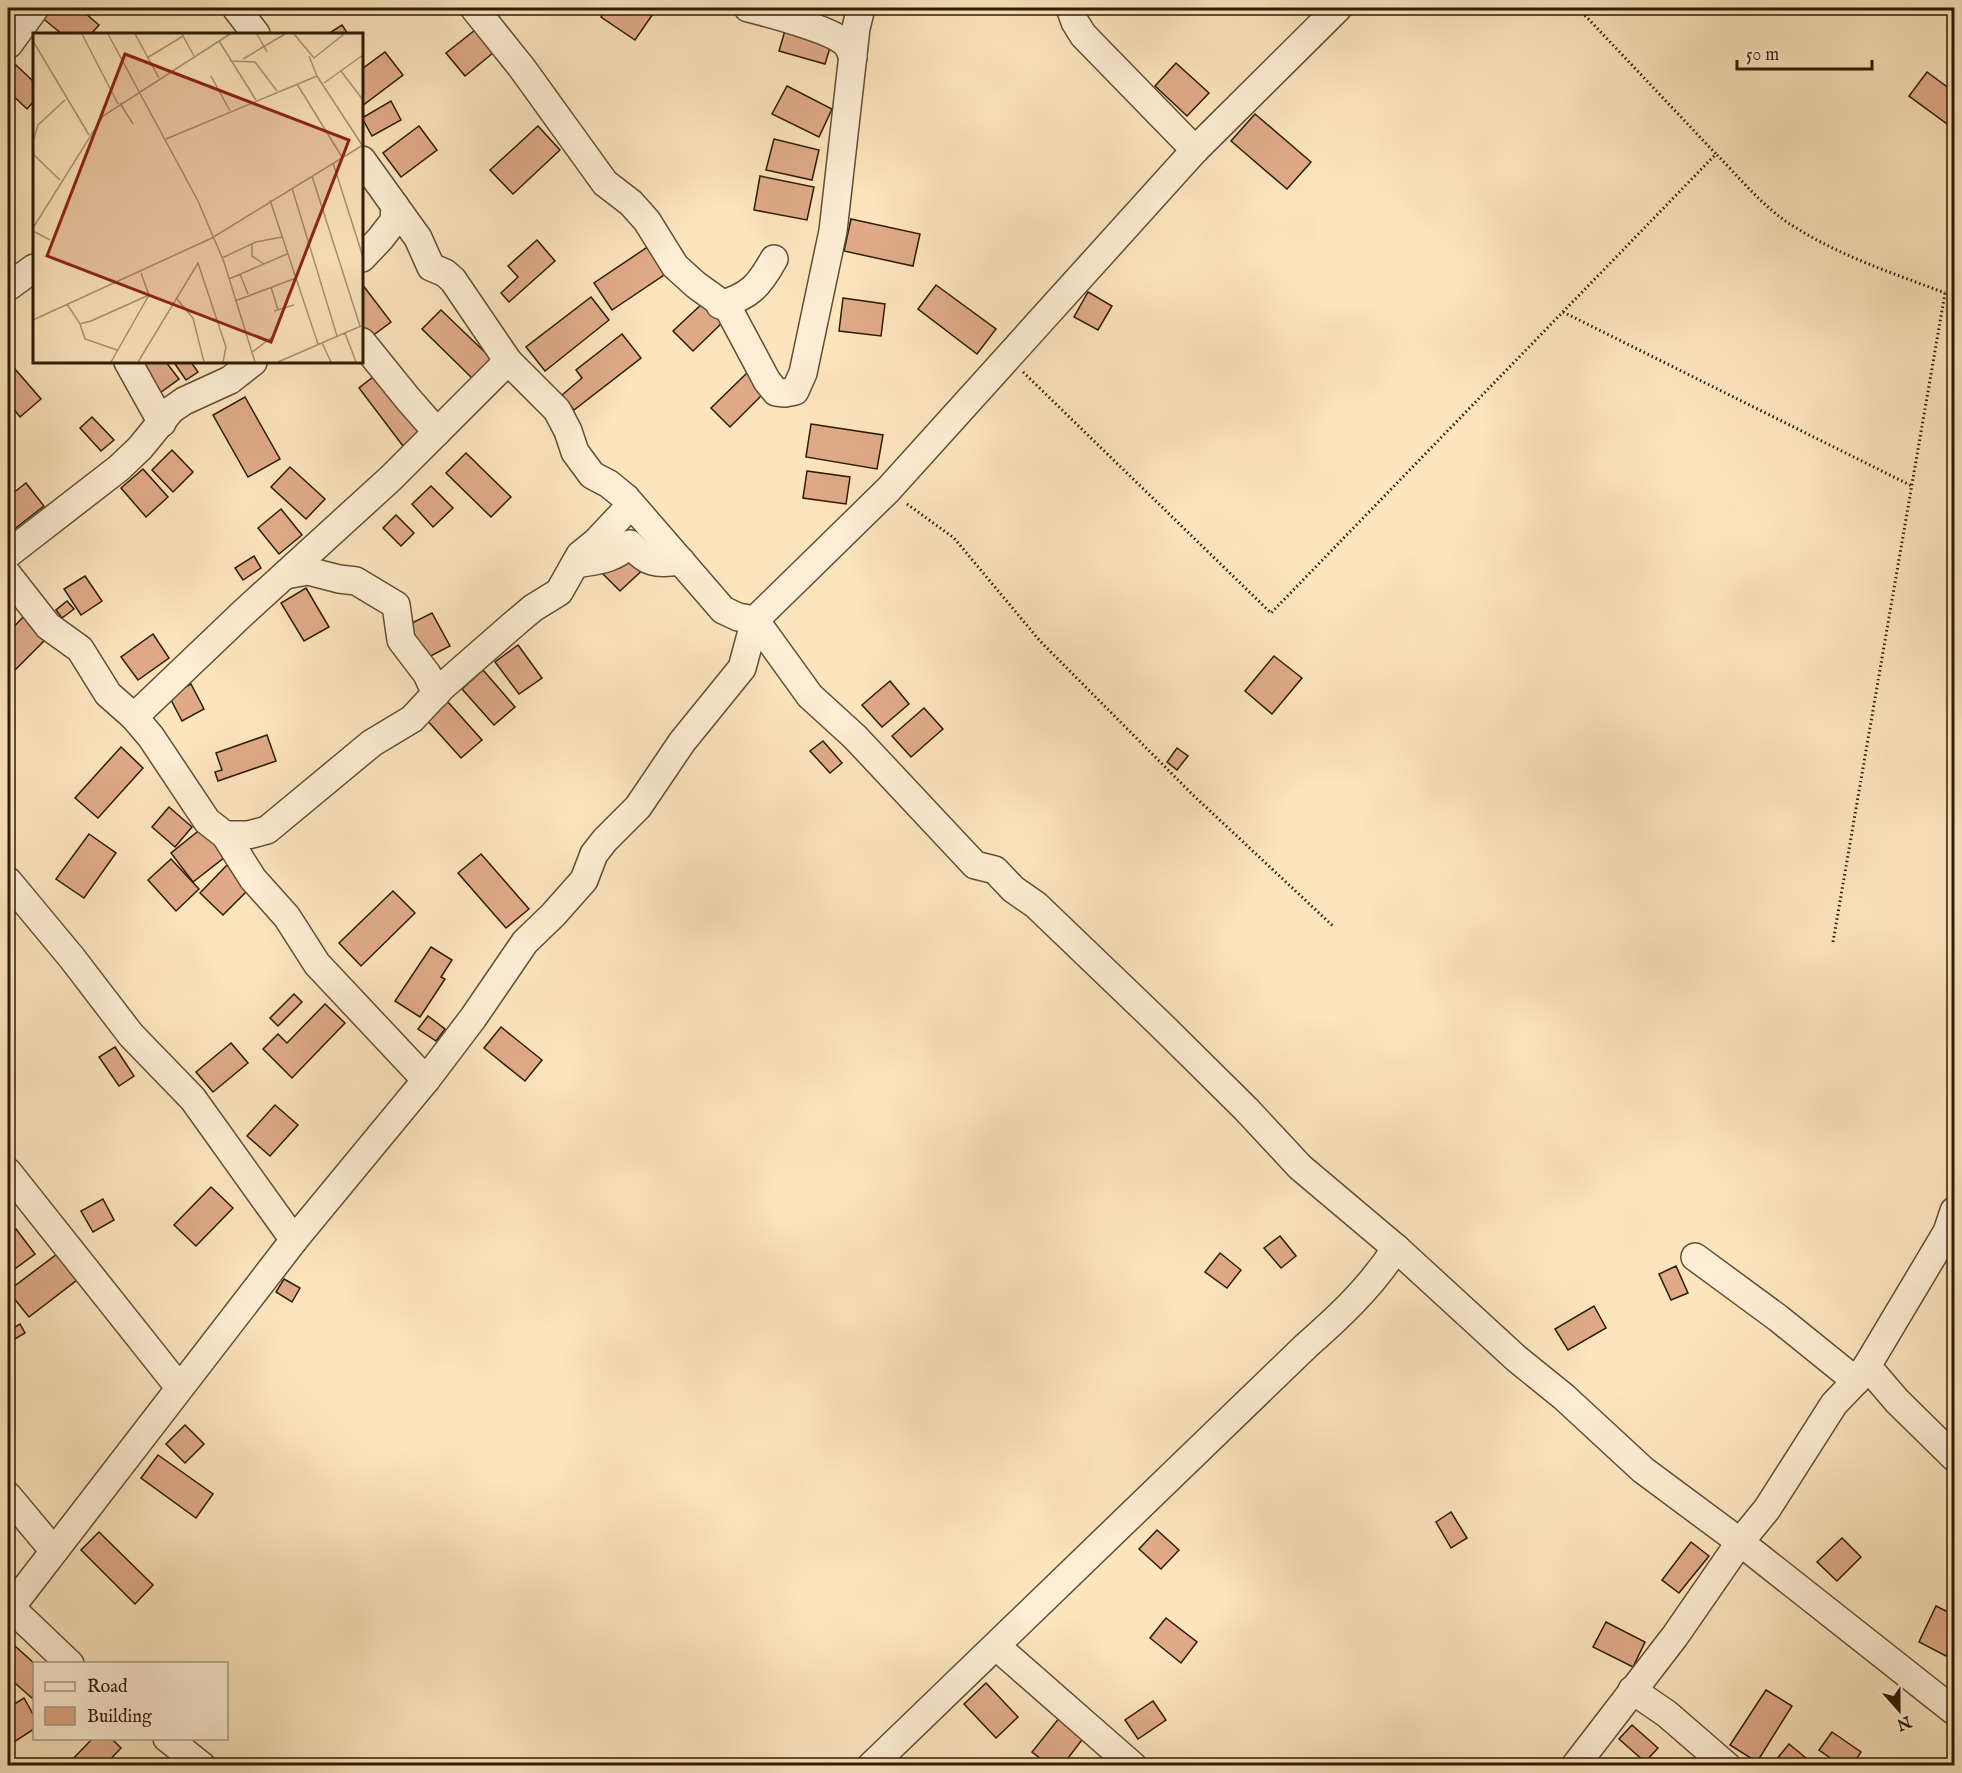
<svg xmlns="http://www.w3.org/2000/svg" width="1962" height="1773" font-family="'IM FELL English',serif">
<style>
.building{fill:#e0aa89;stroke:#2d1c03;stroke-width:1.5}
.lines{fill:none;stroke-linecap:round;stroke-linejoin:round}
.minor-casing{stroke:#614e32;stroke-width:30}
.path{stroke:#2d1c03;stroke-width:3;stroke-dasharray:1.5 3;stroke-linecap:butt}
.minor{stroke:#fdedd4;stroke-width:27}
.inset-road{fill:none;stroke:#a99473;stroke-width:1.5}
.view{fill:#8f2418;fill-opacity:0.15;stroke:#8f2418;stroke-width:3}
.inset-edge{fill:none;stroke:#2d1c03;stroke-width:3}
</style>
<rect width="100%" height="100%" fill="#fce4bd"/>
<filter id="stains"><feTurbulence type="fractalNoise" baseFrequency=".00333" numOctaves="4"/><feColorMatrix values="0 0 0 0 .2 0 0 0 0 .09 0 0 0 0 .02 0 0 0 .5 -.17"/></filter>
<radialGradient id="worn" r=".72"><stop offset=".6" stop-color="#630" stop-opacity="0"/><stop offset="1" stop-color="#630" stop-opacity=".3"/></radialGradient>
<g class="building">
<path d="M48,8H79L99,25L91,34H62L40,16Z"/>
<path d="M607,8H657L635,40L601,17Z"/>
<path d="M342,25L348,34H328Z"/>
<path d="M786,27L832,41L825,64L779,51Z"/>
<path d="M475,30L493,53L465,76L446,53Z"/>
<path d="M385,52L403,75L362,106V69Z"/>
<path d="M1176,63L1209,93L1187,116L1155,86Z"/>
<path d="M16,65L34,82V101L27,109L8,91V74Z"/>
<path d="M1927,72L1954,92V129L1909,96Z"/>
<path d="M787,86L832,109L819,137L772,114Z"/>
<path d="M391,101L401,120L372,136L362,118Z"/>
<path d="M1255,114L1311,162L1287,189L1231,141Z"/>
<path d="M419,126L437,150L401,177L383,153Z"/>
<path d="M538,126L560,150L513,194L490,170Z"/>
<path d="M774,139L819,150L812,180L766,170Z"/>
<path d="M760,176L814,187L807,220L754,210Z"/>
<path d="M851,219L920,234L913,266L844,251Z"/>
<path d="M537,240L555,261L509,302L501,293L518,277L508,266Z"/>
<path d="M649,246L667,273L612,310L594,283Z"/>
<path d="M362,284L391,322L368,339L362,331Z"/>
<path d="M936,285L996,329L977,354L918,309Z"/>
<path d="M1088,292L1112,306L1098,330L1074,317Z"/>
<path d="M591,297L609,320L545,371L526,347Z"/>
<path d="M843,298L885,304L881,336L839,331Z"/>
<path d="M705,301L725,320L693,351L673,331Z"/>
<path d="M441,310L492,359L473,379L422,329Z"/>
<path d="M622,334L641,358L574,410L562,395L582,378L576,370Z"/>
<path d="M8,361L41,399L20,417L8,402Z"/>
<path d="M133,362H166L179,379L157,395Z"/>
<path d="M179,362H191L198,372L186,380L175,364Z"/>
<path d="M382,370L427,429L403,446L359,388Z"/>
<path d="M749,371L767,390L730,427L711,408Z"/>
<path d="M245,397L280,459L248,477L213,415Z"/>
<path d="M92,417L114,440L101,451L80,428Z"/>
<path d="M811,424L883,435L877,469L806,457Z"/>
<path d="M172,450L193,472L173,492L152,470Z"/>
<path d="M466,453L511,497L491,517L446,473Z"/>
<path d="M290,467L325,499L306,519L271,487Z"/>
<path d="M143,469L168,497L146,517L121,488Z"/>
<path d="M807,471L850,477L846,504L803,498Z"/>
<path d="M26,483L44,506L8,534V497Z"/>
<path d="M431,486L453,508L433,527L412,504Z"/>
<path d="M281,509L302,535L279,554L258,528Z"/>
<path d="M396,515L414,533L401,546L383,528Z"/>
<path d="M630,546L648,565L620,591L602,573Z"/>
<path d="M254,556L261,568L243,580L235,568Z"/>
<path d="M85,576L102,601L81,615L64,589Z"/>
<path d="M306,588L329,627L304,641L281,603Z"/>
<path d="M67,601L74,609L62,618L56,610Z"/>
<path d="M432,613L450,646L423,660L406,626Z"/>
<path d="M23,617L45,640L8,677V633Z"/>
<path d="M153,634L169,658L138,680L121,657Z"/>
<path d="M518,645L542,678L519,694L495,662Z"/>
<path d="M1274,656L1302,678L1272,714L1245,691Z"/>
<path d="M483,670L515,707L494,725L462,689Z"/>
<path d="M890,681L909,704L882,727L862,705Z"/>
<path d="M191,684L204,709L182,721L169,696Z"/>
<path d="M447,701L482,740L461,758L426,719Z"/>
<path d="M924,708L943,729L911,757L892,736Z"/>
<path d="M267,735L276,761L218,781L215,772L222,770L216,753Z"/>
<path d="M823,741L842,763L830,773L810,751Z"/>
<path d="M121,747L143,768L98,818L75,798Z"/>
<path d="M1177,748L1188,756L1177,770L1167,762Z"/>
<path d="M169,807L192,827L175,847L152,827Z"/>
<path d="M202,828L225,857L193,882L171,853Z"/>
<path d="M89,834L116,853L84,898L56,879Z"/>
<path d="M481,854L529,909L506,928L458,873Z"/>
<path d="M171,859L199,889L176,911L148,880Z"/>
<path d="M227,865L250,888L223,915L200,893Z"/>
<path d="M393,891L415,913L361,966L339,943Z"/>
<path d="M431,947L452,960L441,977L445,979L420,1017L395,1001Z"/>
<path d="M294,994L302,1002L278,1026L270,1018Z"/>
<path d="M325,1004L345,1023L292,1078L263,1049L278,1034L287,1043Z"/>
<path d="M428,1016L445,1029L436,1041L418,1029Z"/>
<path d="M501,1027L542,1060L525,1081L484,1048Z"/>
<path d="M231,1043L248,1063L213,1092L196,1072Z"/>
<path d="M115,1047L134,1076L119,1086L99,1057Z"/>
<path d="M275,1105L298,1125L270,1156L247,1136Z"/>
<path d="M211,1187L233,1208L196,1246L174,1225Z"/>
<path d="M103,1199L114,1220L93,1232L81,1211Z"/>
<path d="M16,1229L35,1254L8,1274V1235Z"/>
<path d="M1280,1236L1296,1256L1281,1268L1264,1248Z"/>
<path d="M1220,1253L1241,1270L1227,1288L1205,1272Z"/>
<path d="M57,1254L77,1280L29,1317L8,1291Z"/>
<path d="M1676,1266L1688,1293L1671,1300L1659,1274Z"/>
<path d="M284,1279L300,1288L292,1302L276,1292Z"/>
<path d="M1594,1306L1606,1328L1568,1350L1555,1329Z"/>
<path d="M20,1324L25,1333L10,1342L8,1337V1331Z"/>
<path d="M185,1425L204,1444L185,1463L166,1444Z"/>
<path d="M158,1455L213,1494L196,1518L141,1478Z"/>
<path d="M1451,1512L1467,1538L1451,1548L1436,1522Z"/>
<path d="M1157,1530L1179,1550L1161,1569L1139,1549Z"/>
<path d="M99,1532L153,1585L135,1604L81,1550Z"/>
<path d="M1842,1538L1861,1557L1837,1581L1817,1562Z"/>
<path d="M1691,1542L1709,1556L1679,1593L1662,1580Z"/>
<path d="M1936,1606L1954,1615V1638L1946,1656L1919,1642Z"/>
<path d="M1166,1618L1197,1642L1181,1663L1150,1638Z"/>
<path d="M1606,1622L1645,1642L1633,1667L1593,1647Z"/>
<path d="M15,1646L35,1664L33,1699L8,1677V1654Z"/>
<path d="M986,1683L1018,1717L996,1738L964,1704Z"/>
<path d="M1766,1690L1792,1706L1757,1762L1730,1745Z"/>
<path d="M24,1698L34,1716V1729L14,1742L8,1732V1708Z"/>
<path d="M1153,1701L1166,1720L1138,1739L1125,1720Z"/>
<path d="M1060,1717L1085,1736L1062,1766H1050L1032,1752Z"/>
<path d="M1632,1725L1658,1748L1645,1762L1619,1739Z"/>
<path d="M1832,1732L1861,1752L1852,1766H1842L1819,1750Z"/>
<path d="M93,1738H111L121,1748L104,1766H72L69,1763Z"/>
<path d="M1789,1744L1806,1758L1799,1766H1771Z"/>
</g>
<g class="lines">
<g class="minor-casing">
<g id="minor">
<path d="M236,8L256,34"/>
<path d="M474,8L522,68L605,183L631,203L647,221L675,266L696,285L728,308L767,381L776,392L785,393L795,391L803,373L833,231L856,28L861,8"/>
<path d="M748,8C768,13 834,30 846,44C849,47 851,53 853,57"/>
<path d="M1070,8L1075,22L1083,35L1195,150"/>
<path d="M9,44L35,8"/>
<path d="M362,160L418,238L431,267L445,273L453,280L508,361L557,410L568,431L575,452L592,475L609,484L626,498L723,610L738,617L755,620L810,696L855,737L975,865L995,870L1013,889L1036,905L1159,1023L1246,1109L1300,1167L1396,1248L1517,1359L1564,1397L1643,1470L1740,1542L1954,1711"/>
<path d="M362,258L380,239L394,221L395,206"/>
<path d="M8,287L34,268"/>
<path d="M720,305C750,296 759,286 774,259"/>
<path d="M362,342L408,399L437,432"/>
<path d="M128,362L162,423"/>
<path d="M8,554L119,468L140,448L171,410L184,401L230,380L253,362"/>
<path d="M575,564C598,560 611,561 630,544C647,564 655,564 681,561"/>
<path d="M8,575L48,626L80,649L108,694L134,717L151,737L207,821L225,835L253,879L287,917L317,964L426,1080"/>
<path d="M285,575L308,571L339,579L356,581L396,605L401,640L427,674L436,694"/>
<path d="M134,717L243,613L391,478L508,361"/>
<path d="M225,835H248L267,830L372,743L412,719L442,687L514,624L533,608L559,592L580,555L596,542L627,509L626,498"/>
<path d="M8,881L72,958L131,1035L193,1099L294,1240"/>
<path d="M8,1172L179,1387"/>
<path d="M1695,1257L1778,1318L1856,1381"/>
<path d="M1867,1366L1897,1401L1954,1457"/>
<path d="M8,1496L54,1551"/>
<path d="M8,1605L70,1664"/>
<path d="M8,1611L294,1240L426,1080L473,1018L525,942L553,915L584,880L594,854L605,840L638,807L682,742L742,668L755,620L888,490L1195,150L1338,8"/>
<path d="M996,1646L1133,1766"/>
<path d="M1632,1690L1667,1714L1727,1766"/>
<path d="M167,1738L202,1766"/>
<path d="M871,1766L1306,1346C1340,1316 1372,1286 1396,1248"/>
<path d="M1575,1766L1675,1636L1740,1542L1767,1509L1834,1404L1856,1381L1867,1366L1947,1232L1954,1211"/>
</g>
</g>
<g class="path">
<path d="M1717,155C1742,180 1766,211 1798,229C1843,257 1895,274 1945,293"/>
<path d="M1563,312L1912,486"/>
<path d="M1023,372L1271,613L1716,154L1578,8"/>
<path d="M907,504L954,538L1040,641L1193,795L1334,927"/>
<path d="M1833,942L1945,293L1954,296"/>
</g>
<use href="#minor" class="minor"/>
</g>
<g transform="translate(33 33)">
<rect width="330" height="330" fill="#fce4bd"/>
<path class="inset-road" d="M49,1L85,71M75,1L165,168L191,229L222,329M102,1L126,45M149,1L161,23M224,1L234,19M261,1L281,25L311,1M0,8L56,102M186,8L223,67M114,25L150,3M210,26L252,1M197,28L222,29L244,58M308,38L330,67M178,43L197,78M284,43L329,112M291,50L330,22M264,51L309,124M87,70L100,91M133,106L284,43L276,23M0,108L5,92L32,67M0,121L27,147M300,130L330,224M279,143L327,293M259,155L304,303M237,167L285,311M0,195L70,83L197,1M0,198L17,207M219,211V223L231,231M189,225L223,209L249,204M207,241L215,261M196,246L254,221M238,254L245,277M143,265L160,285L171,329M202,268L263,245M34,271L47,291L58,288L116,262L108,240M241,278L261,272M0,287L179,205L330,112M47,291L52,306L84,317M312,300L323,329M289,310L298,329M218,320L239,304M78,329L116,262M105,329L165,230L193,314L190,329M245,329L328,293"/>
<path class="view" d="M92,21L316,107L238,309L14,223Z"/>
<rect width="330" height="330" class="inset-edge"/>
</g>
<rect width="1962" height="1773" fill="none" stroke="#fce4bd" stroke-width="30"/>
<rect x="9" y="9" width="1944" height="1755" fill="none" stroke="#2d1c03" stroke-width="3"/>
<rect x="15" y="15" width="1932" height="1743" fill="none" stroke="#2d1c03" stroke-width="1.5"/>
<rect x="33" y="1662" width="195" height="78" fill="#fdedd4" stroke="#aa9980" stroke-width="1.5"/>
<rect x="45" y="1682" width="30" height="9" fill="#fdedd4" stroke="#aa9980" stroke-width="1.5"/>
<text x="87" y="1692" font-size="18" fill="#2d1c03">Road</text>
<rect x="45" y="1707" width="30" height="18" fill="#e0aa89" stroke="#aa9980" stroke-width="1.5"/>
<text x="87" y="1722" font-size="18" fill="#2d1c03">Building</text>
<g transform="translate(1899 1710) rotate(159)" stroke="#fdedd4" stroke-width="4.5" paint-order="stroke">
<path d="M0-4.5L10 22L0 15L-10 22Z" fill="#2d1c03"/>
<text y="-9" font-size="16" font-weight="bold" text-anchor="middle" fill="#2d1c03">N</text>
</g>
<path d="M1737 60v9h135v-9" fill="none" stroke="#2d1c03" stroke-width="3"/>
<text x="1746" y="60" font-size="18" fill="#2d1c03" stroke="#fdedd4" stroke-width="4.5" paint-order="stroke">50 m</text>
<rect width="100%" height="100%" filter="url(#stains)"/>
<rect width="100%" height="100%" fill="url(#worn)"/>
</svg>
